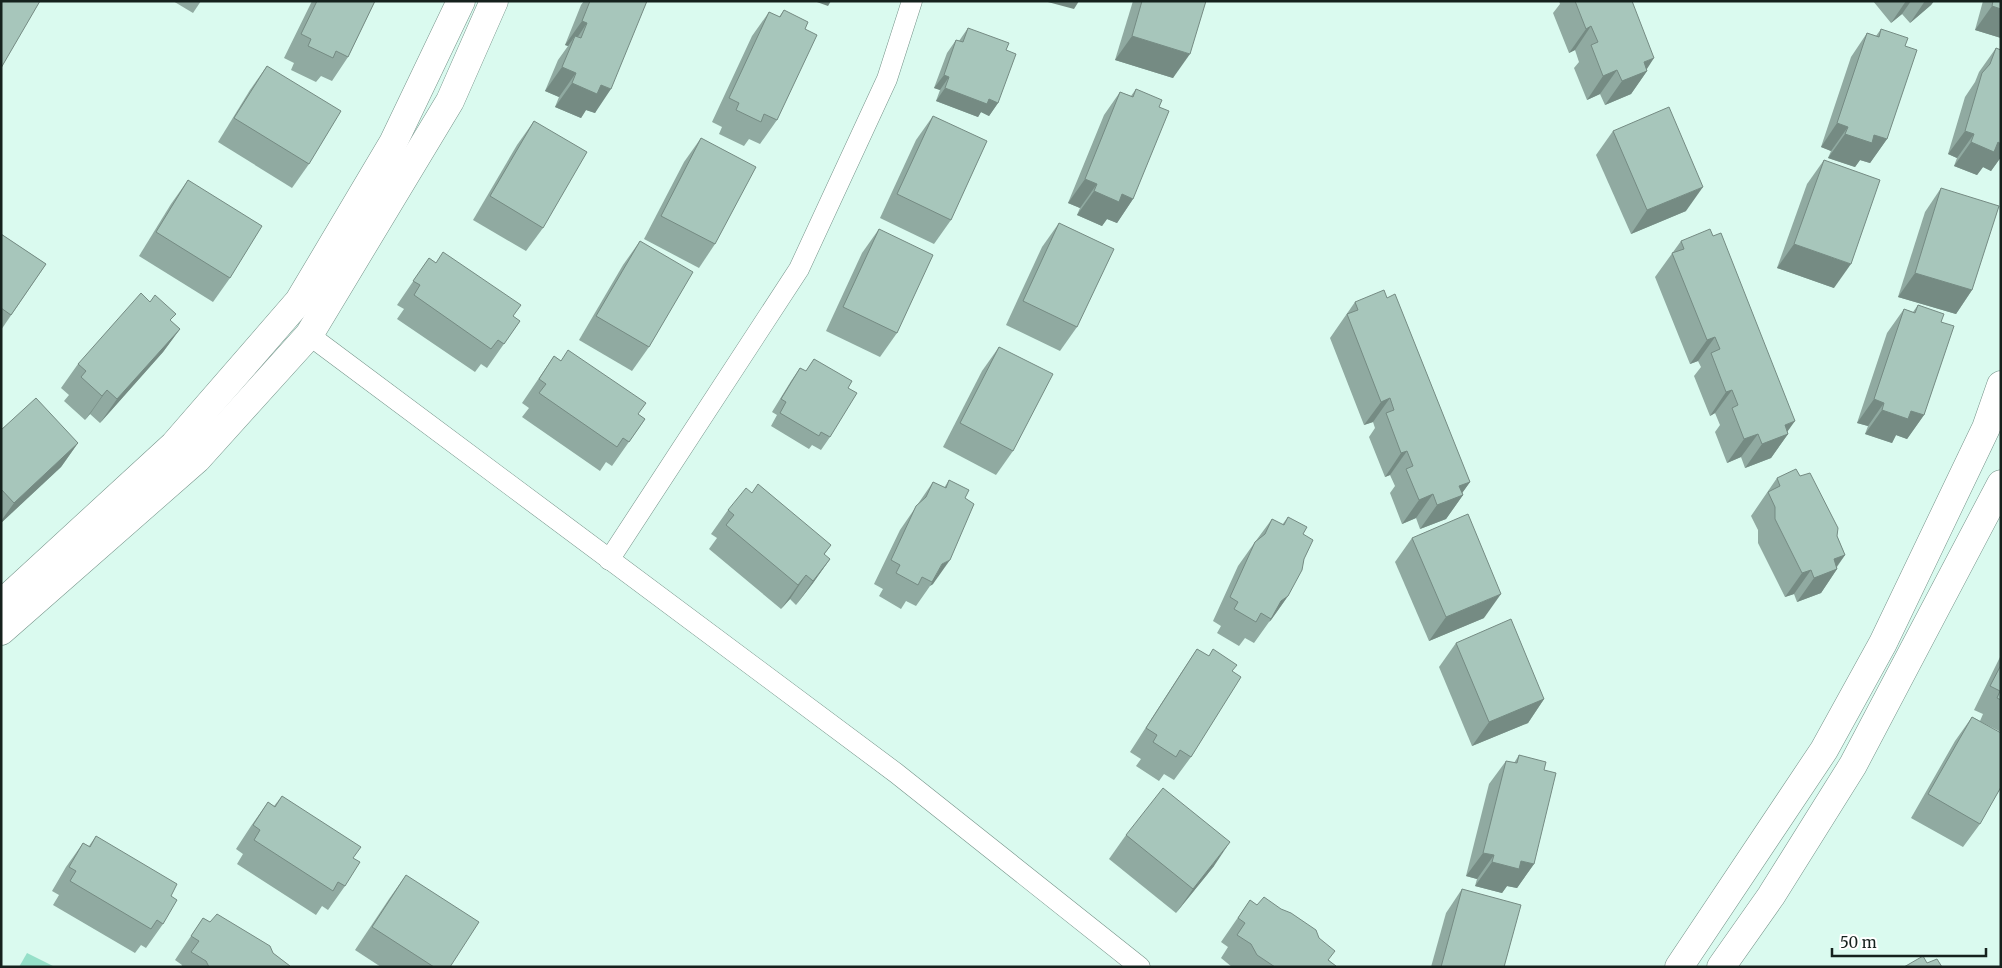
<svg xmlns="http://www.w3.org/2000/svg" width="2002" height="968" font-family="Merriweather,serif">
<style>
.green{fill:#96e0c9}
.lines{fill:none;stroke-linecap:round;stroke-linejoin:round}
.street-casing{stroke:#749288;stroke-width:21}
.secondary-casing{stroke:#749288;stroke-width:29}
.street{stroke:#fff;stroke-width:20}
.secondary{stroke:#fff;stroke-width:28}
.wall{fill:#90aaa1}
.shaded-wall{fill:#758b83}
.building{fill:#a7c6bb;stroke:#758b83}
</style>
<rect width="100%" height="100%" fill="#dafaef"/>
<path class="green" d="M27,953L55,967H19Z"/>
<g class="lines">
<g class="street-casing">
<g id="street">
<path d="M309,335L896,773L1140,967"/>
<path d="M609,560L799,269L887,79L912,1"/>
</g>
</g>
<g class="secondary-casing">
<g id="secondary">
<path d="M1,604L174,445L299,301L393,143L461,1"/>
<path d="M1,631L197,459L309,335L450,101L494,1"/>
<path d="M1679,967L1824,750L1883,643L1986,428L2001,385"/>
<path d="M1721,967L1771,896L1853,765L2001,484"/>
</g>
</g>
<use href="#street" class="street"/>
<use href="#secondary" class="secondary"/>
</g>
<g class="wall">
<path d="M173,1H201L193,13Z"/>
<path d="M312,1H375L348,57L332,81L321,76L316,82L291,70L294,63L284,58Z"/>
<path d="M584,1H647L595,113L586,110L581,118L555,107L559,97L545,91L558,60L568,46L565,45L581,5Z"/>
<path d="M1133,1H1206L1173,78L1115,60Z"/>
<path d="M1559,1H1632L1647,71L1631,94L1605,105L1600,94L1587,100L1574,68L1579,62L1575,50L1569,53L1553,13L1560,4Z"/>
<path d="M1873,1H1934L1931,5L1910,23L1902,14L1891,23Z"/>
<path d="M1983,1H2001V38L1975,30Z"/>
<path d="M784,10L805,29L777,120L760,144L749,139L744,146L719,134L722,127L712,122L752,36L769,12L779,17Z"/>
<path d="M968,28L1006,50L998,103L989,116L981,112L978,117L936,101L940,90L934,88L947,53L956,40L959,41Z"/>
<path d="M1881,29L1905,46L1887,139L1870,163L1860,160L1855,167L1828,158L1831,151L1821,147L1851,57L1867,33L1876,36Z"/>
<path d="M1996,48L2001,50V157L1991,171L1983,167L1977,175L1954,166L1957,158L1948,154L1965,97L1975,82L1979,72Z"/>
<path d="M267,66L309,164L292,188L218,142L250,90Z"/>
<path d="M1136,89L1159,107L1133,199L1117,223L1107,219L1102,226L1077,215L1080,208L1068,203L1104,115L1120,92L1131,96Z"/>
<path d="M933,116L951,220L934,244L880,218L916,140Z"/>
<path d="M534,121L543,228L526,251L473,220L517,145Z"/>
<path d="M1613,131L1686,211L1631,234L1596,155Z"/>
<path d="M701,138L715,244L699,268L644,239L684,162Z"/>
<path d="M1824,160L1834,288L1777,268L1807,184Z"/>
<path d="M188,180L230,278L213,302L139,256L171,204Z"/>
<path d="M1941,188L1972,290L1956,314L1898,297L1925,212Z"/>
<path d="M1059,223L1077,327L1060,351L1006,325L1042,247Z"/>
<path d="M879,229L897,333L880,357L826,331L862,253Z"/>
<path d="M1,234L46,264L1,330Z"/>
<path d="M640,241L649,347L632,371L579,340L623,265Z"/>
<path d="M1681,241L1788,434L1771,458L1745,468L1741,457L1727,463L1715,432L1720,425L1715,413L1710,416L1694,376L1701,367L1698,361L1690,364L1655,277Z"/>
<path d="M429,258L520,321L487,368L481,364L475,372L397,319L404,309L397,305Z"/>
<path d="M1387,298L1470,482L1462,493L1463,495L1446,519L1420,529L1416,518L1402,524L1390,493L1395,486L1390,475L1385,477L1369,437L1375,428L1373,422L1364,425L1330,338L1355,302Z"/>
<path d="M1918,305L1941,322L1924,415L1907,439L1896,435L1892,443L1865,434L1868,426L1857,423L1887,333L1904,309L1913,312Z"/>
<path d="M171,321L180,329L163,352L100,423L90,414L85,420L64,401L69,395L61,388L78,364Z"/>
<path d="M999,347L1013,451L996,475L943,447L982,371Z"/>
<path d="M554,356L645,419L612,466L606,462L600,471L522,417L529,408L522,403Z"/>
<path d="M814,359L848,388L830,437L821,450L812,445L809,449L771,426L777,415L772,412L791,381L800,368L806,371Z"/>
<path d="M1,430L78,443L61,467L1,523Z"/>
<path d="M1800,476L1837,536L1845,555L1837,567V569L1821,593L1797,602L1794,594L1785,597L1758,543V530L1751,516L1777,478Z"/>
<path d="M949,480L965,498L933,584L930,586L916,606L906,601L901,609L879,596L883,589L874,584L900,530L933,482L944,488Z"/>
<path d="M752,493L831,545L824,555L830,559L813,583L796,605L790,599L781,609L709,549L717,538L711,534L728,510Z"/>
<path d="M1288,517L1303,534L1304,559L1288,596L1271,620L1269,622L1254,643L1245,638L1239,646L1217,633L1221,626L1213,621L1238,566L1255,542L1272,519L1282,525Z"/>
<path d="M1412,538L1484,618L1429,641L1395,562Z"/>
<path d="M1456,643L1544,699L1528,723L1472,746L1439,667Z"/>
<path d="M1197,649L1232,671L1191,757L1174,780L1164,774L1159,781L1136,766L1141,759L1130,752L1181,673Z"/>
<path d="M2001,655V732L1981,722L1980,824L1963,847L1911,818L1955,741L1972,717L1980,721L1983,714L1974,710Z"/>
<path d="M1519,755L1544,770L1534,864L1517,888L1507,886L1502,893L1475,886L1477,879L1466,876L1489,784L1506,761L1514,763Z"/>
<path d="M282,796L353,858L345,886L328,910L322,906L316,915L237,864L243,854L236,849L251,826L268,802L274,806Z"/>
<path d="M1126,835L1214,866L1176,913L1109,859Z"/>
<path d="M96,836L171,896L163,924L146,948L141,945L135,953L53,905L59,895L52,891L66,867L83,843L89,846Z"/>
<path d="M406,875L450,967H381L355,950L389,899Z"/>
<path d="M1462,889L1504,967H1431L1446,913Z"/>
<path d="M1250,900L1329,960L1335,967H1232L1221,958L1228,947L1221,942Z"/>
<path d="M203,918L210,922L273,953L289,967H181L182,965L175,960Z"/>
</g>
<g class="shaded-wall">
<path d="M814,1H831L828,6Z"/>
<path d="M1044,1H1079L1074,9Z"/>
<path d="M1906,1H1911L1902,14L1891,23Z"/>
<path d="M1925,1H1934L1931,5L1910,23Z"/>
<path d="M1992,6L2001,9V38L1975,30Z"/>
<path d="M582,21L587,23L571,47L575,36L568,46L565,45Z"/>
<path d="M1591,26L1575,50L1569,53L1586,29Z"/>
<path d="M1132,36L1190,54L1173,78L1115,60Z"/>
<path d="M1654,58L1645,72L1647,71L1631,94L1605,105L1622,81L1644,62Z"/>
<path d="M562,67L576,73L559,97L545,91Z"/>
<path d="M1617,70L1600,94L1587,100L1603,76Z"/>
<path d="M944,75L949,77L940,90L934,88Z"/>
<path d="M572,83L601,85L611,89L595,113L586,110L581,118L555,107Z"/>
<path d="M945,88L989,99L998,103L989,116L981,112L978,117L936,101Z"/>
<path d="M1837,123L1848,127L1831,151L1821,147Z"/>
<path d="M1965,131L1974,134L1957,158L1948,154Z"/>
<path d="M1845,134L1874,135L1887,139L1870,163L1860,160L1855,167L1828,158Z"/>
<path d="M1971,142H1998L2001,144V157L1991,171L1983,167L1977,175L1954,166Z"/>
<path d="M1085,179L1097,184L1080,208L1068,203Z"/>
<path d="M1703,187L1686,211L1631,234L1647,210Z"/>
<path d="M1094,191L1122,194L1133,199L1117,223L1107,219L1102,226L1077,215Z"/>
<path d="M1794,244L1851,264L1834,288L1777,268Z"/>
<path d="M1915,273L1972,290L1956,314L1898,297Z"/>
<path d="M180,329L163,352L100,423L117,399Z"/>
<path d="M1715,337L1698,361L1690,364L1707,340Z"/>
<path d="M107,390L90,414L85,420L102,396Z"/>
<path d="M1732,390L1715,413L1710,416L1726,392Z"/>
<path d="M1390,398L1373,422L1364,425L1381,402Z"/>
<path d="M1874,399L1884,403L1868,426L1857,423Z"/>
<path d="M1882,410L1911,411L1924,415L1907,439L1896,435L1892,443L1865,434Z"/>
<path d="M1795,421L1785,435L1788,434L1771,458L1745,468L1762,444L1785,425Z"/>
<path d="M1758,434L1741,457L1727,463L1744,439Z"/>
<path d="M78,443L61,467L1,523V521L14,503Z"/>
<path d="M1407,451L1390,475L1385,477L1401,453Z"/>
<path d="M1470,482L1460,496L1463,495L1446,519L1420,529L1437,505L1459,486Z"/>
<path d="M1433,494L1416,518L1402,524L1419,500Z"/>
<path d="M1845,555L1834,570L1837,569L1821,593L1797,602L1814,578L1834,559Z"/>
<path d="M830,559L813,583L796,605L813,581Z"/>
<path d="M950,560L933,584L930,586L942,564Z"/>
<path d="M1811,570L1794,594L1785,597L1802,573Z"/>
<path d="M806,575L790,599L781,609L798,585Z"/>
<path d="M1501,594L1484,618L1429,641L1446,617Z"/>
<path d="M1288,596L1271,620L1269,622L1281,601Z"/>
<path d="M1544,699L1528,723L1472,746L1489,722Z"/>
<path d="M1230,842L1214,866L1176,913L1193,889Z"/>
<path d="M1483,853L1494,855L1477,879L1466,876Z"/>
<path d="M1521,861L1534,864L1517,888L1507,886L1502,893L1475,886L1492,862Z"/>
</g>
<g class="building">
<path d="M1,1H40L1,68Z"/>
<path d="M317,1H375L348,57L336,51L333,58L308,46L311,39L301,34Z"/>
<path d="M590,1H647L611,89L601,85L597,94L572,83L576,73L562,67L575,36L581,38L587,23L582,21Z"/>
<path d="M1142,1H1206L1190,54L1132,36Z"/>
<path d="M1575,1H1632L1654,58L1644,62L1647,71L1622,81L1617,70L1603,76L1591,45L1598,42L1591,26L1586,29Z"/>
<path d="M1993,1H2001V9L1992,6Z"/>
<path d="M784,10L808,22L805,29L817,35L777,120L764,114L761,122L736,110L739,103L729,98L769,12L780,17Z"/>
<path d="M968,28L1009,43L1006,50L1016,54L998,103L989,99L987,104L945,88L949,77L944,75L956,40L963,42Z"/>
<path d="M1881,29L1908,38L1905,46L1917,50L1887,139L1874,135L1872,143L1845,134L1848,127L1837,123L1867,33L1879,37Z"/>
<path d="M1996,48L2001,50V144L1998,142L1994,152L1971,142L1974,134L1965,131L1982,73L1990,64Z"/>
<path d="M267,66L341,111L309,164L234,118Z"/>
<path d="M1136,89L1162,100L1159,107L1169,111L1133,199L1122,194L1119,202L1094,191L1097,184L1085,179L1120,92L1133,97Z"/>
<path d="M1669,107L1703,187L1647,210L1613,131Z"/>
<path d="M933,116L987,141L951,220L897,194Z"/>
<path d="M534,121L587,152L543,228L490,196Z"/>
<path d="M701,138L756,167L715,244L661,216Z"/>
<path d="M1824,160L1880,180L1851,264L1794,244Z"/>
<path d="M188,180L262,226L230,278L156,232Z"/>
<path d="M1941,188L1999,206L1972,290L1915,273Z"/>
<path d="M1059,223L1114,249L1077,327L1023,301Z"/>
<path d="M879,229L933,255L897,333L843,307Z"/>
<path d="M1710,229L1713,236L1721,233L1795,421L1785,425L1788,434L1762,444L1758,434L1744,439L1732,408L1738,405L1732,390L1726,392L1711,353L1720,349L1715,337L1707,340L1672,253L1684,249L1681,241Z"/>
<path d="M1,234L46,264L11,315L1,308Z"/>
<path d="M640,241L693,272L649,347L596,316Z"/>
<path d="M443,252L521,305L513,316L520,321L504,344L498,340L491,349L414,295L420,285L413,281L429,258L436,263Z"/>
<path d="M1384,290L1387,298L1395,294L1470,482L1459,486L1463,495L1437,505L1433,494L1419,500L1406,469L1413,466L1407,451L1401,453L1386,413L1394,410L1390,398L1381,402L1347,314L1358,310L1355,302Z"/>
<path d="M141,293L150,302L155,295L176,314L170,320L180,329L117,399L107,390L102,396L81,377L86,371L78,364Z"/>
<path d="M1918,305L1944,314L1941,322L1954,326L1924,415L1911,411L1908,419L1882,410L1884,403L1874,399L1904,309L1915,313Z"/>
<path d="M999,347L1053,374L1013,451L960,423Z"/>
<path d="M568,350L646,403L638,414L645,419L629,442L623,438L617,447L539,393L546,384L539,379L554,356L561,361Z"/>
<path d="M814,359L852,381L848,388L857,393L830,437L821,432L819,436L780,413L786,402L781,399L800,368L806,371Z"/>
<path d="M36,398L78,443L14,503L1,489V430Z"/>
<path d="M1796,469L1800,476L1810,473L1838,528L1837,536L1845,555L1834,559L1837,569L1814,578L1811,570L1802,573L1775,519V507L1768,492L1780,486L1777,478Z"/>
<path d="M949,480L969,490L965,498L974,504L950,560L942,564L932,582L922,577L918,585L896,573L900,565L891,560L916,506L926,497L933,482L946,488Z"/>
<path d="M758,484L831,545L824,554L830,559L813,581L806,575L798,585L726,525L734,515L728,510L746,488L752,493Z"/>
<path d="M1468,514L1501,594L1446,617L1412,538Z"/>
<path d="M1288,517L1307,527L1303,534L1313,540L1304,559L1302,570L1288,596L1281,601L1271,619L1261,613L1256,622L1234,609L1238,602L1230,597L1255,542L1265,534L1272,519L1284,525Z"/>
<path d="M1511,619L1544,699L1489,722L1456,643Z"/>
<path d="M1197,649L1209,656L1213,649L1237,665L1232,671L1241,677L1191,757L1180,750L1176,757L1153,742L1157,735L1146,728Z"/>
<path d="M2001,665V700L1997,698L2000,691L1990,686Z"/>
<path d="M1972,717L2001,733V787L1980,824L1928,794Z"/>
<path d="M1519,755L1546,762L1544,770L1556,773L1534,864L1521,861L1519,869L1492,862L1494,855L1483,853L1506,761L1517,763Z"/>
<path d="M1163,788L1230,842L1193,889L1126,835Z"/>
<path d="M282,796L361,847L353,858L360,862L345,886L338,882L333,891L254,840L260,830L253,825L268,802L275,807Z"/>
<path d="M96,836L177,884L171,896L177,900L163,924L157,920L151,929L70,881L76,871L69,867L83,843L90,847Z"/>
<path d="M406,875L479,922L450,967H434L372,927Z"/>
<path d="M1462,889L1521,905L1504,967H1441Z"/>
<path d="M1264,897L1281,909L1291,913L1316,930L1319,938L1335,951L1328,960L1336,966L1335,967H1275L1257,955L1251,944L1237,935L1245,923L1238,918L1250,900L1257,905Z"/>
<path d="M217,914L270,946L273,953L290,966L289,967H209L206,961L191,952L199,941L191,936L203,918L210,922Z"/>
<path d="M1923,956L1927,963L1937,959L1942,967H1904Z"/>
</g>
<rect width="2002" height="968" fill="none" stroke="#15211d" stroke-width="5"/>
<path d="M1832 948v8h154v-8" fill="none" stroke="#15211d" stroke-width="2.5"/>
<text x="1840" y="948" font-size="15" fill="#15211d" stroke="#ffffff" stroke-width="4" paint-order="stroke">50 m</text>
</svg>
